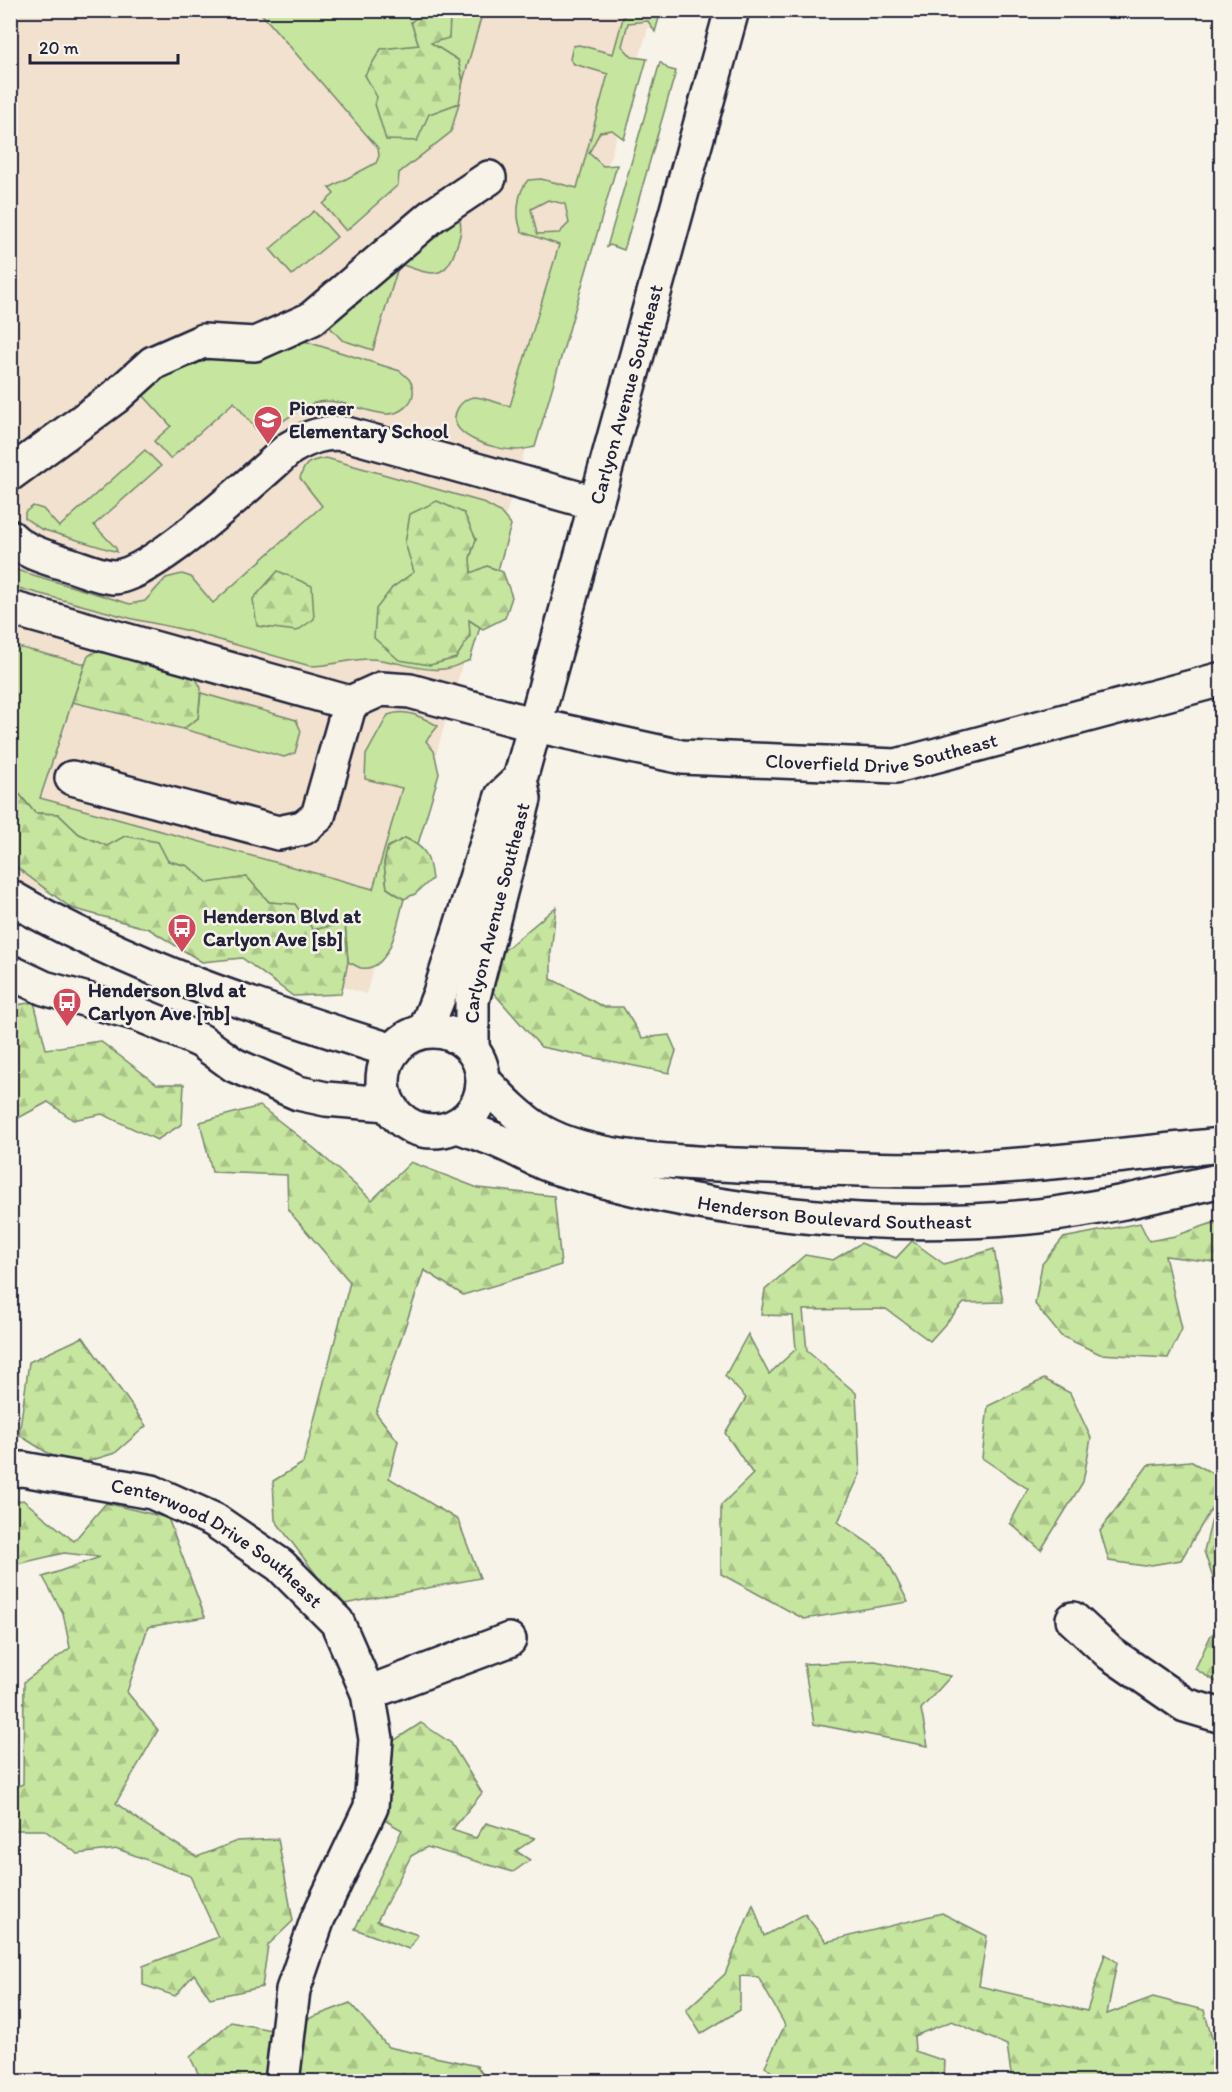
<svg xmlns="http://www.w3.org/2000/svg" width="1232" height="2092" font-family="Itim,sans-serif">
<style>
.built{fill:#f1e1ce}
.green{fill:#c6e59e;stroke:#74846c;stroke-width:1.5;fill-rule:evenodd}
.forest{fill:url(#forest-firs);stroke:#74846c;stroke-width:1.5}
.lines{fill:none;stroke-linecap:round;stroke-linejoin:round}
.minor-casing{stroke:#22223b;stroke-width:38}
.major-casing{stroke:#22223b;stroke-width:38}
.minor{stroke:#f7f3e8;stroke-width:33}
.major{stroke:#f7f3e8;stroke-width:33}
.labels{text-anchor:middle;stroke-width:5;stroke-linejoin:round;paint-order:stroke}
.street-label{font-size:20px;fill:#22223b;stroke:#f7f3e8}
.poi-label{font-size:20px;font-weight:bold;fill:#22223b;stroke:#f7f3e8;text-anchor:start}
</style>
<defs>
<pattern id="forest-firs" width="22" height="20" patternUnits="userSpaceOnUse" patternTransform="scale(1.5)"><rect width="22" height="20" fill="#c6e59e"/><path d="M5 1l3.5 6h-7zM16 11l3.5 6h-7z" fill="#aac489"/></pattern>
</defs>
<rect width="100%" height="100%" fill="#f7f3e8"/>
<filter id="ink" filterUnits="userSpaceOnUse"><feTurbulence type="fractalNoise" baseFrequency=".0167" numOctaves="2"/><feDisplacementMap in="SourceGraphic" scale="12" xChannelSelector="R" yChannelSelector="G"/><feConvolveMatrix kernelMatrix="1 2 1 2 8 2 1 2 1" color-interpolation-filters="sRGB"/></filter>
<g filter="url(#ink)">
<path class="built" d="M11,11H653L366,994L11,881Z"/>
<g class="green">
<path d="M259,11H426L411,22L419,45L365,75L378,97L429,114L459,103L451,132L399,173L398,185L346,231L323,204L334,194L329,188L376,163L379,156L378,148Z"/>
<path d="M436,11H483L463,81L458,60L430,43L450,19Z"/>
<path d="M625,11H661L655,32L648,21L628,23L622,46L632,57L647,59L624,139L612,130L600,132L589,153L603,166L617,165L535,447C529,448 523,450 516,450C497,450 441,436 458,408C461,403 467,398 473,397C485,397 498,404 510,406L559,245L522,232C515,217 517,192 528,180L541,179L577,188L608,74L574,64L570,59L573,46L579,45L613,54ZM548,200L565,204L569,223L559,233L537,234L531,209Z"/>
<path d="M660,62L668,69L676,71L624,250L610,245L607,247Z"/>
<path d="M314,211L337,237L292,275L270,249Z"/>
<path d="M452,217L460,220C462,231 460,237 456,248C446,281 431,275 403,265L397,271L373,350L342,340L326,323Z"/>
<path d="M301,340L400,371C406,376 412,380 413,389C415,403 399,415 386,414C363,412 341,398 318,402C294,406 282,431 256,429L234,402L170,459L154,441L171,426L143,395L180,360L193,358L243,360L281,352Z"/>
<path d="M145,450L161,466L94,525L116,548L117,552L41,529L25,518V512L33,506L43,509L59,527Z"/>
<path d="M326,458L482,502L500,512L511,525L498,570L487,566L471,574L470,558L476,539L406,543L414,572L392,588L469,620L480,627L470,660C462,663 453,668 444,669C417,672 392,658 366,659C347,660 329,666 310,666L181,629L133,619L11,586L10,568L130,604L145,601L166,578L182,574L191,577L213,603L322,506L300,478C305,461 310,461 326,458Z"/>
<path d="M10,645L85,664L40,798L373,889L402,788L365,779L366,755L388,715C406,708 422,717 438,726L426,741L434,751L439,774L418,844L405,838L388,847L384,863L387,888L404,899C398,920 391,973 361,968C357,967 352,963 348,962L345,923L313,930L295,905L269,902L247,877L208,884L188,866L168,861L125,836L107,847L79,834L58,814L35,813L11,784Z"/>
<path d="M201,693L296,720L301,731L295,753L284,757L183,729L198,718Z"/>
</g>
<g class="forest">
<path d="M426,11H436L450,19L449,38L431,43L458,60L463,81L459,103L429,114L417,141L386,140L375,104L377,97L365,75L381,49L419,45L411,22Z"/>
<path d="M437,501L464,513L476,539L470,558L471,573L487,566L503,572L512,597L505,618L483,629L469,620L470,636L456,658L430,665L399,660L374,638L376,609L392,588L414,572L405,543L410,514Z"/>
<path d="M278,571L312,586L314,619L297,631L257,626L253,599Z"/>
<path d="M137,626L179,647L201,688L198,718L183,729L72,702L88,656Z"/>
<path d="M11,784L35,813L58,814L79,834L107,846L125,836L158,842L168,861L188,866L208,883L247,877L269,902L295,904L313,930L345,923L348,962L341,994L293,996L242,958L202,962L149,929L71,908L11,863Z"/>
<path d="M405,838C427,848 429,856 432,879L415,894L404,899L387,888L384,863L388,847Z"/>
<path d="M556,907L551,953V979L575,991L603,1007H623L642,1038L669,1035L676,1051L669,1073L541,1047L492,991L501,953Z"/>
<path d="M34,1002L46,1049L100,1041L157,1084H184L182,1124L157,1140L102,1114L73,1120L48,1102L11,1122V1006Z"/>
<path d="M260,1106L315,1149L372,1200L411,1162L478,1188L554,1196L561,1265L463,1295L424,1270L376,1413L398,1441L389,1478L458,1520L480,1578L339,1605L275,1520L273,1481L303,1463L350,1282L288,1210L287,1175L212,1172L200,1122Z"/>
<path d="M1221,1220V1263L1165,1256L1182,1329L1168,1358L1100,1354L1061,1336L1035,1304L1042,1264L1063,1238L1140,1223L1149,1241L1175,1236Z"/>
<path d="M912,1241L944,1264L994,1249L1003,1302L964,1303L930,1341L886,1309L803,1310L807,1351L856,1393L860,1474L838,1522L884,1554L908,1602L804,1619L721,1574V1505L753,1474L725,1433L746,1398L725,1376L748,1334L769,1374L796,1349L793,1316L761,1315L765,1290L805,1255L833,1260L861,1243L896,1258Z"/>
<path d="M83,1337L146,1426L115,1453L70,1467L19,1435L29,1362Z"/>
<path d="M1044,1379L1070,1393L1091,1438L1083,1482L1041,1550L1010,1523L1028,1489L982,1458L988,1406Z"/>
<path d="M1190,1461L1221,1478V1578L1215,1584L1204,1551L1217,1499L1181,1560L1145,1566L1109,1561L1100,1531L1148,1465Z"/>
<path d="M23,1500L74,1541L106,1503L168,1518L205,1617L148,1627L127,1692L158,1730L116,1803L144,1824L197,1857L237,1841L278,1839L293,1921L268,1945L262,1987L210,1998L194,1974L175,1996L143,1985V1966L218,1937L190,1876L118,1849L78,1854L44,1830H11V1789L23,1784L24,1682L70,1648L63,1613L43,1577L100,1557L64,1553L17,1564L11,1562V1503Z"/>
<path d="M1221,1627V1685L1195,1669L1211,1635Z"/>
<path d="M875,1661L951,1676L921,1709L928,1746L814,1724L804,1664Z"/>
<path d="M421,1723L451,1743L482,1793L452,1830L476,1838L486,1823L535,1838L516,1851L530,1860L513,1872L427,1847L411,1856L377,1921L418,1935L409,1949L355,1929L402,1830L379,1817L364,1760Z"/>
<path d="M753,1904L764,1936L805,1914L826,1942L942,1913L987,1936L979,1986L1087,2011L1105,1954L1117,1962L1107,2014L1153,1997L1204,2010L1218,2059L1221,2058V2081H1012L1007,2045L952,2021L914,2036L915,2051L945,2061L944,2081H781L765,2066L785,2025L758,1977L740,1976V2010L701,2034L686,2010L725,1974Z"/>
<path d="M350,2003L388,2047L477,2066L488,2082L202,2081L190,2057L231,2022L276,2031Z"/>
</g>
<g class="lines">
<g class="minor-casing">
<g id="minor">
<path d="M10,474L114,398L153,363L203,341L255,344L311,319L432,216L489,178"/>
<path d="M10,537C25,552 45,557 64,563C79,567 97,576 113,577C150,578 258,476 290,448C309,437 324,431 346,434L595,503"/>
<path id="s1" d="M10,608L350,703L381,689L410,691L535,725L682,757L896,766L1222,679"/>
<path d="M72,778L278,833L303,828L318,816L350,703"/>
<path d="M425,1031L440,993L502,796L520,779"/>
<path id="s2" d="M472,1048V1001L524,799L520,779L732,10"/>
<path id="s3" d="M10,1470L23,1469L152,1492L214,1520L280,1565L337,1622L368,1693L376,1739L371,1807L318,1918L293,1990L282,2082"/>
<path d="M1073,1619L1111,1654L1185,1705L1222,1716"/>
<path d="M368,1693L509,1640"/>
</g>
</g>
<g class="major-casing">
<g id="major">
<path d="M10,897C129,967 262,1010 393,1051"/>
<path d="M10,972L44,988L138,1014L172,1028L201,1041L234,1065L298,1093L326,1099L387,1104"/>
<circle cx="433" cy="1081" r="50"/>
<path d="M485,1082C502,1100 520,1119 542,1132C593,1161 680,1162 738,1165C798,1167 859,1170 919,1170C1020,1168 1121,1155 1222,1145"/>
<path id="s4" d="M458,1126C474,1132 490,1137 505,1144C523,1152 540,1163 558,1168C708,1214 884,1232 1039,1216C1100,1209 1161,1194 1222,1180"/>
</g>
</g>
<use href="#minor" class="minor"/>
<use href="#major" class="major"/>
</g>
</g>
<defs>
<g id="school-pin" transform="scale(1.5)"><path d="M0 17L-7.5 6A9.5 9.5 0 1 1 7.5 6Z" fill="#d1495b" stroke="#f7f3e8"/><path d="M0-5L7-2L0 1L-7-2ZM-4 1L0 2.5L4 1V4Q0 6-4 4Z" fill="#fff"/></g>
<g id="bus-pin" transform="scale(1.5)"><path d="M0 17L-7.5 6A9.5 9.5 0 1 1 7.5 6Z" fill="#d1495b" stroke="#f7f3e8"/><path d="M-5-6H5V4H4V6H2V4H-2V6H-4V4H-5ZM-3.5-4V0h7V-4ZM-3.5 1.2v1.5H-2V1.2ZM2 1.2v1.5H3.5V1.2Z" fill="#fff"/></g>
</defs>
<g fill-rule="evenodd">
<use href="#school-pin" x="268" y="420"/>
<use href="#bus-pin" x="182" y="928"/>
<use href="#bus-pin" x="67" y="1002"/>
</g>
<g class="labels">
<g class="street-label">
<text dy="7" stroke="none"><textPath href="#s2" startOffset="675">Carlyon Avenue Southeast</textPath></text>
<text dy="7" stroke="none"><textPath href="#s1" startOffset="897">Cloverfield Drive Southeast</textPath></text>
<text dy="7" stroke="none"><textPath href="#s2" startOffset="138">Carlyon Avenue Southeast</textPath></text>
<text dy="7" stroke="none"><textPath href="#s4" startOffset="390">Henderson Boulevard Southeast</textPath></text>
<text dy="7" stroke="none"><textPath href="#s3" startOffset="225">Centerwood Drive Southeast</textPath></text>
</g>
<g class="poi-label">
<text x="289" y="415">Pioneer<tspan x="289" dy="23">Elementary School</tspan></text>
<text x="203" y="923">Henderson Blvd at<tspan x="203" dy="23">Carlyon Ave [sb]</tspan></text>
<text x="88" y="997">Henderson Blvd at<tspan x="88" dy="23">Carlyon Ave [nb]</tspan></text>
</g>
</g>
<rect width="1232" height="2092" fill="none" stroke="#f7f3e8" stroke-width="36"/>
<rect x="18" y="18" width="1196" height="2056" fill="none" stroke="#22223b" stroke-width="2" filter="url(#ink)"/>
<path d="M30 54v9h148v-9" fill="none" stroke="#22223b" stroke-width="3"/>
<text x="39" y="54" font-size="18" fill="#22223b" stroke="#f7f3e8" stroke-width="4.5" paint-order="stroke">20 m</text>
</svg>
